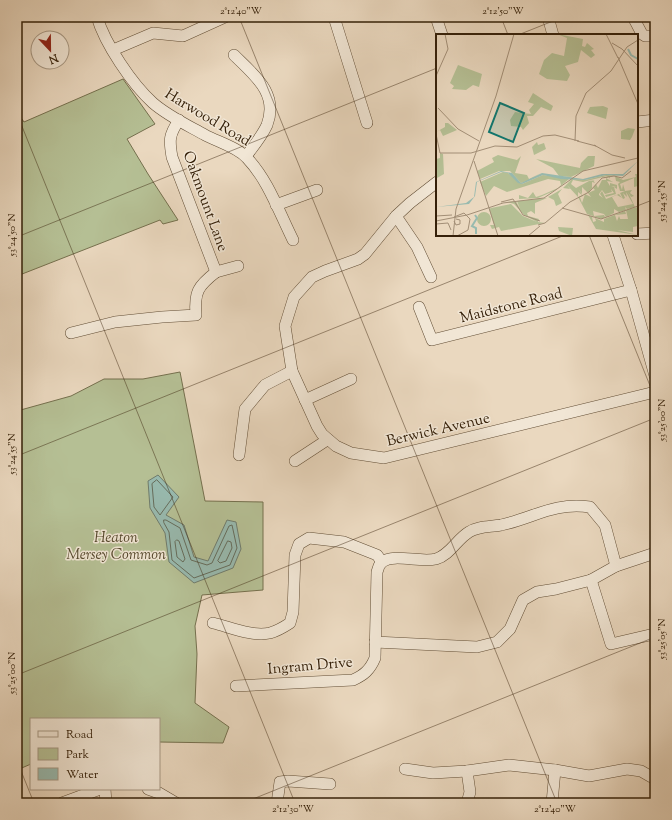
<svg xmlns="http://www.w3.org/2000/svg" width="672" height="820" font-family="'Sorts Mill Goudy',serif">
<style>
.green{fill:#b5bf94;stroke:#75704e}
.water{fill:#98baaf;stroke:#707c6d}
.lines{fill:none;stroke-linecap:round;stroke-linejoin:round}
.shore{stroke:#666d5c;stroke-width:1}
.minor-casing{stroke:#624e36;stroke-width:12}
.minor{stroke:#f1e6d5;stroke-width:11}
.ticks{fill:none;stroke:#352009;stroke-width:1;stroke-opacity:0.45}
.labels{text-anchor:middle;stroke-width:3;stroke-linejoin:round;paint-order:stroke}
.street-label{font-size:15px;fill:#352009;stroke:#f1e6d5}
.park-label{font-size:15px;font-style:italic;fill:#55482c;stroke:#f1e6d5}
.inset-river{fill:none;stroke:#98baaf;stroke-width:2}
.inset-road{fill:none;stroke:#a28e76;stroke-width:1}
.view{fill:#0f766e;fill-opacity:0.15;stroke:#0f766e;stroke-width:2}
.inset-edge{fill:none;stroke:#352009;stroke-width:2}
.neatline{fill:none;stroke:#352009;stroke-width:1.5}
.ticks-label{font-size:10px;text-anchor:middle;fill:#352009}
</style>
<rect width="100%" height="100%" fill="#ead8bf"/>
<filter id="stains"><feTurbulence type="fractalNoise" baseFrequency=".005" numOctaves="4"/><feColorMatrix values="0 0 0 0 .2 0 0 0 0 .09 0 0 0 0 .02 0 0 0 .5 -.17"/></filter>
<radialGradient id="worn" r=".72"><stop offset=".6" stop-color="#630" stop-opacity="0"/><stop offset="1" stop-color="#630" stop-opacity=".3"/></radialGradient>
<g class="green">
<path d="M123,79L155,124L127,139L148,174L178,220L163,224L160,220L17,276V112L24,122Z"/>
<path d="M180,372L205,501L263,502V590L202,595L195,626L197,654L195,703L229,727L223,743L159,742V719H31V764L17,770V411L71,396L104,379H143Z"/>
</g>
<path class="water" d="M158,475L179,497L166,515L184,525L194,557L208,561L227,520L236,522L241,549L233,568L194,583L169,562L165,533L150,508L148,481Z"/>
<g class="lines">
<g class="shore">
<path d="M157,480L173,497L160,515L154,507L152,484Z"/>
<path d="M164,520H166L180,528L191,560L207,565L212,563L229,526L232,525L237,548L230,565L194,578L172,560L169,532L164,523Z"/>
<path d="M177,540L179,541L185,559L183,562L177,557L175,542Z"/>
<path d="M228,541L231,542L232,548L226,561L220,563L218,561Z"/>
</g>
<g class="minor-casing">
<g id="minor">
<path d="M97,17C105,44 132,84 153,103C168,116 187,125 205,135C218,142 237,147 247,158C268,180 279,212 293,240"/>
<path d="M334,17L367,123"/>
<path d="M436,17L442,35"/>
<path d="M548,17L553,35"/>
<path d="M633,17L642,34L645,36H655"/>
<path d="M113,50L153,33L183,36L225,17"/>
<path d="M234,55C254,75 279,93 267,125C262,136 253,147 246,156"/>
<path d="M179,120C169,135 169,140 172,157L216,272L238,266"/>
<path d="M637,122L655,120"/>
<path d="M437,182L410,203L396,216L365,254L358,259L325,271L312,277L294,297L285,326L292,371L317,426L322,434L336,446L351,453L384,458L655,392"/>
<path d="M276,205L317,190"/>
<path d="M396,216L417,247L431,277"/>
<path d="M637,234L655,233"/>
<path d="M613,235L631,290L655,376"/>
<path d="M419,307L432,340L631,290"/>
<path d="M71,333L115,322L162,317L196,315C194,292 198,286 216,272"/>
<path d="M305,400L351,379"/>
<path d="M239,455L245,409L265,385L292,371"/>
<path d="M295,461L327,440"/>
<path d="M591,580L611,644L654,634"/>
<path d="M213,623C230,627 252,637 270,633C277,631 284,627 290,623L293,612L295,555L299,544L309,538L344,542L377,555L382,562C394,553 420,563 436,559C450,555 457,539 469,532C478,526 490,527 501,525C534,518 553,502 590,507L605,525L616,566"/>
<path d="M375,642L477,647L497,642L510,629L523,600L537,592L556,589L591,580L616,566L655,553"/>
<path d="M236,686L353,680C364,675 370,670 375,658L377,572L379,566L382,562"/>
<path d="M405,769L433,773L467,771L509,765L555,770L589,776L627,769L641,771L655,779"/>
<path d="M467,771L470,792L467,803"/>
<path d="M105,789L106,803"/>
<path d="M148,789L159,793L176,803"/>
<path d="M62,803L100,789"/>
<path d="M277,803L280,782L288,781L330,784"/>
<path d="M552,803L555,770"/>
</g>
</g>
<use href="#minor" class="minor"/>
</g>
<path class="ticks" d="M239,17L557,803M501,17L508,35M17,18L21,17M518,35L563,17M17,114L295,803M637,206L655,199M589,235L655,398M17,237L437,68M17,456L565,235M17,675L655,418M17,761L34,803M243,803L655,637"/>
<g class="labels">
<g class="street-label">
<text transform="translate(208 117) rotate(31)" y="5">Harwood Road</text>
<text transform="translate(206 201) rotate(70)" y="5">Oakmount Lane</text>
<text transform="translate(511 305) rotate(-14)" y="5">Maidstone Road</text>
<text transform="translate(438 429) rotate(-13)" y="5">Berwick Avenue</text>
<text transform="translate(310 665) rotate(-5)" y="5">Ingram Drive</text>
</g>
<g class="park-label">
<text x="116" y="542">Heaton<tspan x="116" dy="17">Mersey Common</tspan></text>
</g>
</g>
<g transform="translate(436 34)">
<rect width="202" height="202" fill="#ead8bf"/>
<path d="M121,0L147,5L146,12L149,13L151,9L158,15L155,16L159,21L155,24L145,16L142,28L129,32L134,41L131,47L111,45L103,40L108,26L116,19L128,22L131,4ZM22,31L46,40L43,53L37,51L30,56L16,55L18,52L14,49ZM97,59L117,72L115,77L105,73L97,82H91L93,89L87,96L85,93L75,92L74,86L79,78L95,80L93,76L98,70L92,68ZM167,72L172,74L170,85L151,79L154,73ZM9,89H12L21,96L7,102L4,96L0,98L9,93ZM192,94L199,95L196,103L194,106L185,105V97ZM101,108L102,111L108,109L110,115L98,121L96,113ZM4,119L7,120L8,140L1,144L0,125L4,124ZM62,121L81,126L85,122L79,139L91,141L93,145L105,139L91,147L85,149L74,137H63L59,129L63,137L44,145L41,137L58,128L56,124ZM152,122H159L158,132L135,143L123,142L117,134L100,125L144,134L145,129ZM67,138L72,139L86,150L107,141L133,145L120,156L102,164L83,165V161L92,164L97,158L100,163L106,161L122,154L125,151L124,147L112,145L71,158L58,152L50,162L44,148ZM199,140H202V152L198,153V144L184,150L186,156L187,150L189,157L196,156L194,159L198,162L195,163L192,158L199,173L191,175L189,173L190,176L183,178L178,175V179L170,183L168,180L157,177L158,182L168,181L169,183L166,185L151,180L142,163L147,161V164V162L144,163L146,169L149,160L155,163L152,159L159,156L157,154L160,150L162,154L166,146H172H170V143L172,142H174V145L173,143L170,144L177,148L171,147L174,152V149L181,151V155L178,153L180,152L175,153H178L180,160L170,163L169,161L178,159L175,155L176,158L169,160L166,156L163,160V161L167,164L164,160L166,157L170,165L183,160L186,164L181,161L176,163L182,173L197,170L190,158L191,163L187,159L189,164L187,165L184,159L189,157H184L182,150L184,148L180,147L179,142L187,146L200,143ZM170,141H183L171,142L147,148L137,146L135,150L140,154L153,147L159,146H161H157L159,149L156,148V154L152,159L146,153V160L143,155L146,161L142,158V163L131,151L134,155L127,154L136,145L149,146ZM126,155L122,160L126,169L120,172L118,166L112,163ZM111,164L99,169V180L95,177L91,179L92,182L103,185L102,188L109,189L65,197L63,193L56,195L54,191H58L53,175L55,174L75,170L87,182L101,188L88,181L78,170L71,168L80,167L84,175L81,167ZM202,173V192L197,193V198L181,196L202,201L160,195L152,181L156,183L157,188L160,187L159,184L168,188V185L189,177L190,180L179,181L181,187L183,182L185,187L184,185H192L190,176ZM41 185a7 7 0 1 1 14 0a7 7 0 1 1-14 0ZM122,193L137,194L136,202L123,197Z" fill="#b5bf94"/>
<path d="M202,127L187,142L170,141L149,146L125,145L107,141L86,150L82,149L72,139L65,138L41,148L39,162L33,170L0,173L30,169L38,163L40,148L65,137L76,139L85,149L106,139L147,145L166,140H187Z" fill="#98baaf"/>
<path class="inset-river" d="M192,15L195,21L202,25M39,181L41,184L36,192L40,194V200"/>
<path class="inset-road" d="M170,0L182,24M176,9L186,15L202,32M182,23L202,70M0,42L12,15L9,0M2,74L22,95L43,107M0,100L4,119H35M139,107L140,82L150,59L175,37L191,13L202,6M141,107L160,112M158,111L176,121L189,124M35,119L59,112L81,113L107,102L119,101L143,107M38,127L62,202M65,168L77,165L87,181L104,187M126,174L165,185L202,172M0,182L16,181M18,183L28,179L34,185L32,196L21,202M0,187L31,181L67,169L108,164L147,137L202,124M18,187L20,191L24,190V186L20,185M0,190L12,189L15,196M102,191L109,189L134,168L153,158L166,144L178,142L186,144L195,137M17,202L20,175L60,62L78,0M92,202L104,192"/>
<path class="view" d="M64,69L88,79L77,108L53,98Z"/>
<rect width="202" height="202" class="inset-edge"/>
</g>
<rect width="672" height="820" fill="none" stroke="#ead8bf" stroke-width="44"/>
<rect x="30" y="718" width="130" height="72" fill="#f1e6d5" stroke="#a69783"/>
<rect x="38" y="731" width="20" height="6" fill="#f1e6d5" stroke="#a69783"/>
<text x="66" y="738" font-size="12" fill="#352009">Road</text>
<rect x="38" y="748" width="20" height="12" fill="#b5bf94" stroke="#a69783"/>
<text x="66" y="758" font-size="12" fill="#352009">Park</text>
<rect x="38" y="768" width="20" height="12" fill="#98baaf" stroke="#a69783"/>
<text x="66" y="778" font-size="12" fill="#352009">Water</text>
<g transform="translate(50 50) rotate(158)"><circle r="19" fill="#f1e6d5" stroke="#a69783"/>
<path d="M0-3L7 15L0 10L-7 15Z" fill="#8f2418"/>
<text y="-6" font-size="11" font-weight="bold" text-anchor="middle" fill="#352009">N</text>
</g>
<rect x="22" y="22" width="628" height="776" class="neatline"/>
<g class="ticks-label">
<text x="241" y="14">2°12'40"W</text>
<text x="503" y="14">2°12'50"W</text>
<text transform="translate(661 201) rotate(-90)" y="4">53°24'55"N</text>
<text transform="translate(11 235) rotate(-90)" y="4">53°24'50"N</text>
<text transform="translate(661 420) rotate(-90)" y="4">53°25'00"N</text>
<text transform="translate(11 454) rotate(-90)" y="4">53°24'55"N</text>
<text transform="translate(661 639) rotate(-90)" y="4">53°25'05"N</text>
<text transform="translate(11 673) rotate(-90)" y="4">53°25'00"N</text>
<text x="293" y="812">2°12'30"W</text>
<text x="555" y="812">2°12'40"W</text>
</g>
<rect width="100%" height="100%" filter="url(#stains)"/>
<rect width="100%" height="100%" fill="url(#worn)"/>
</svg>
